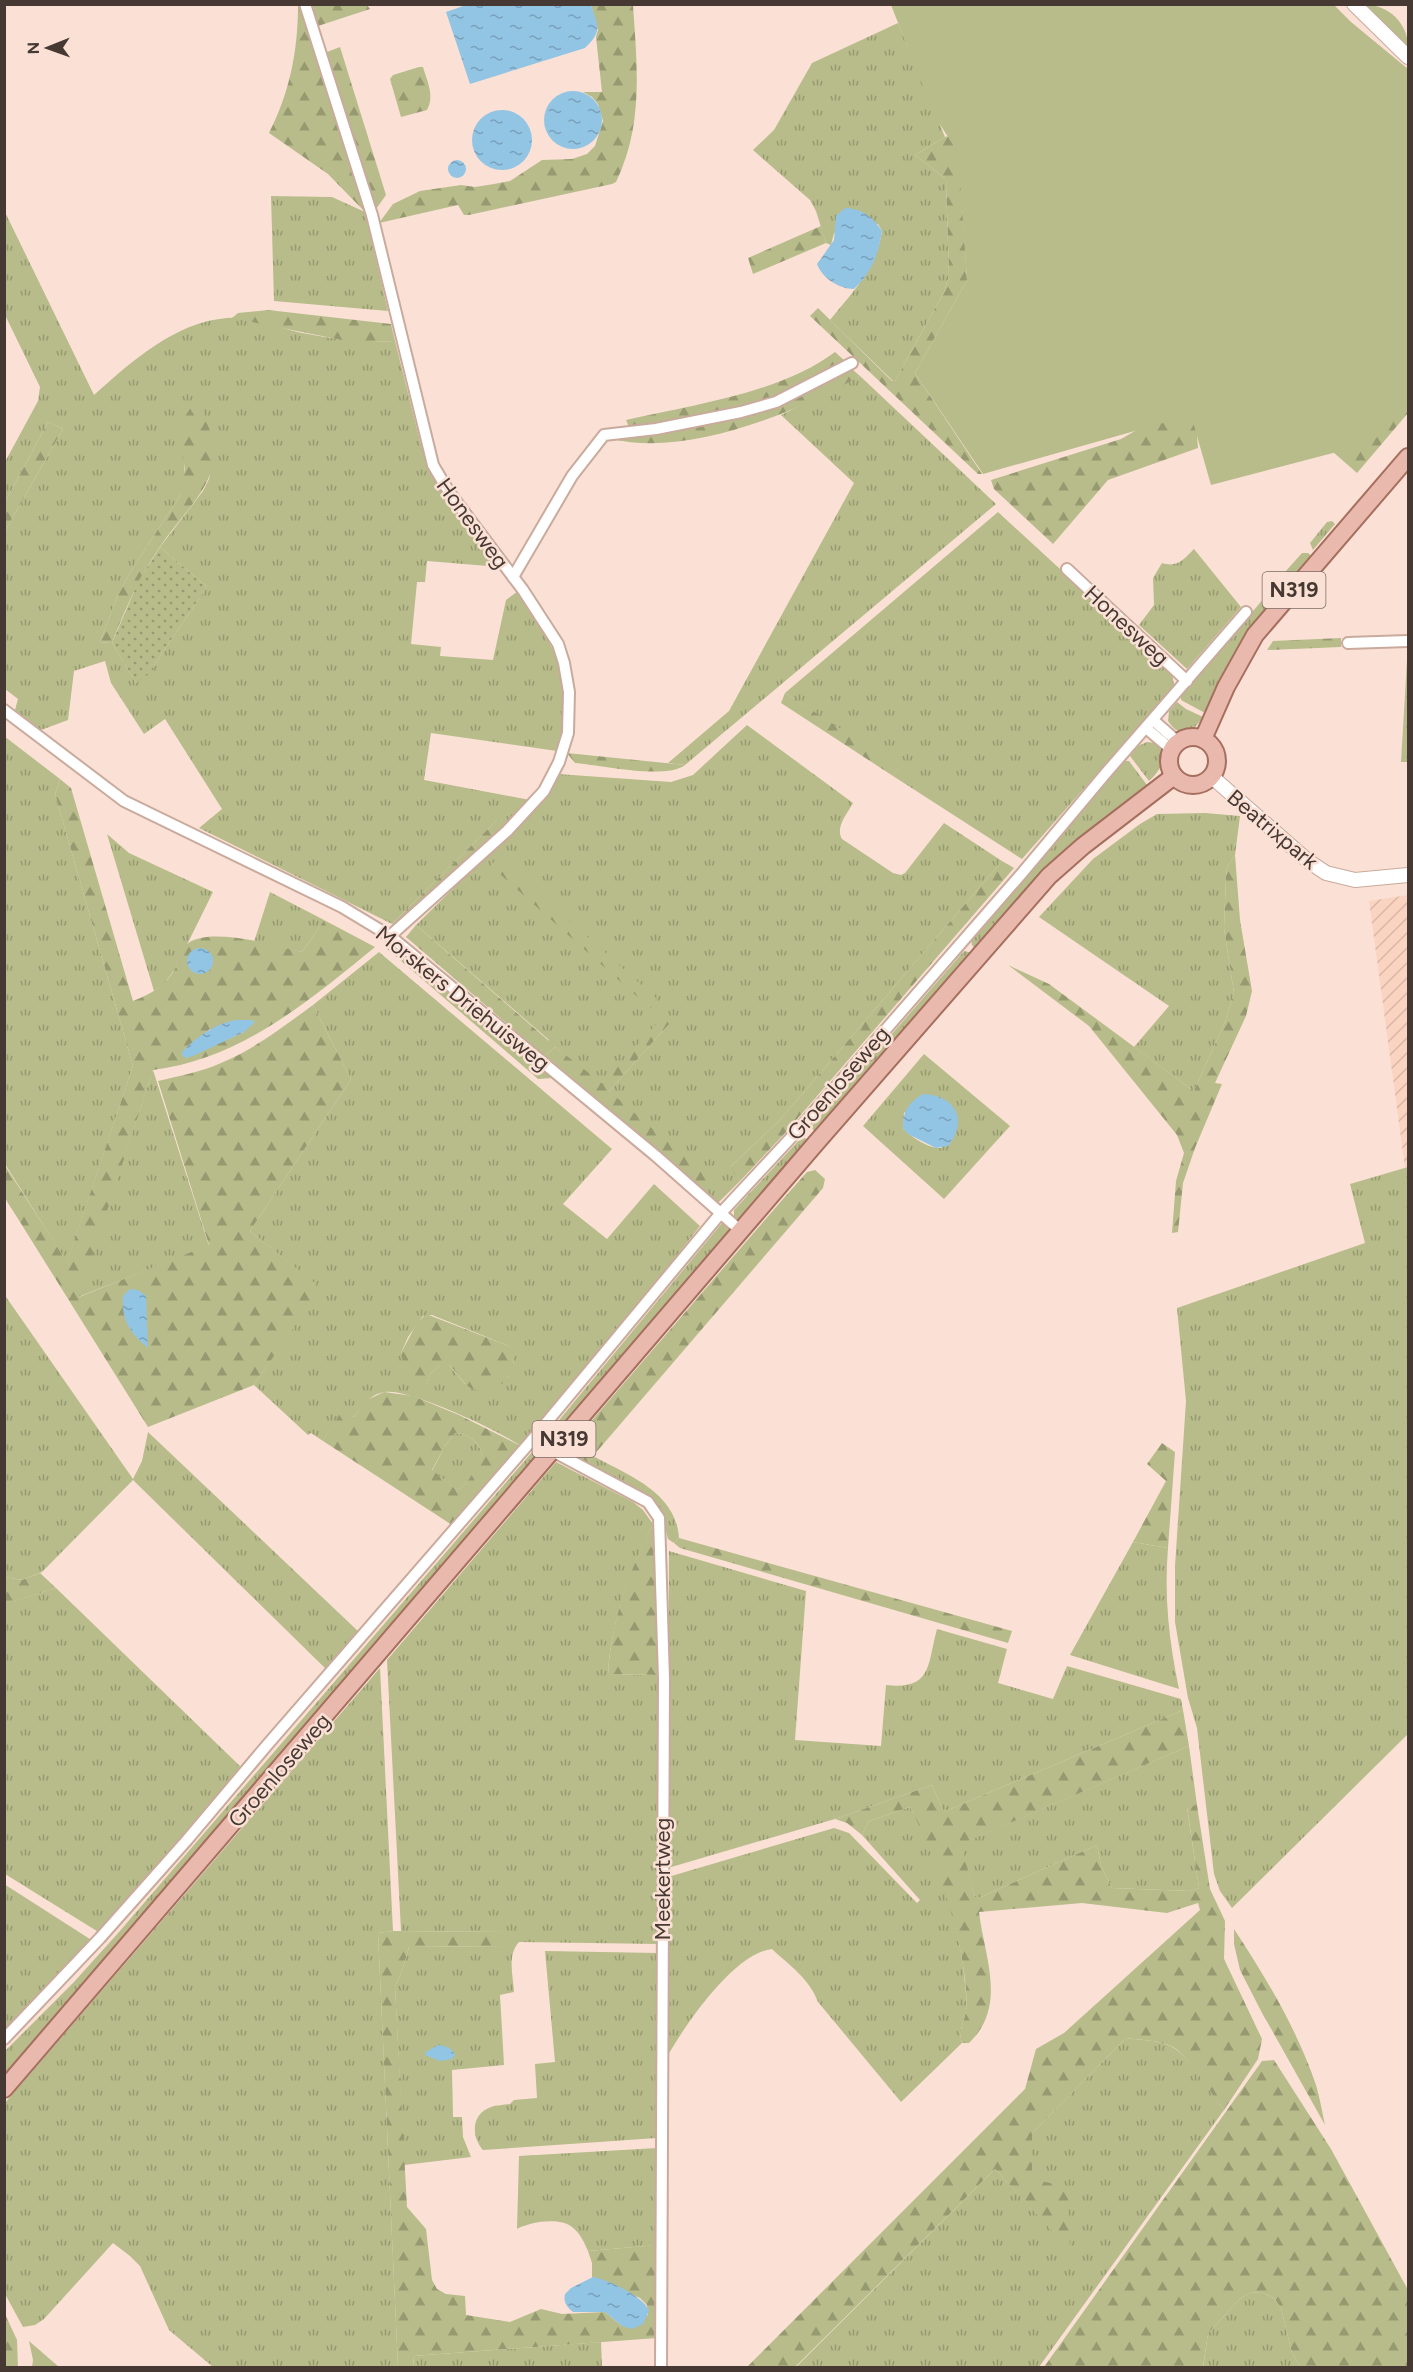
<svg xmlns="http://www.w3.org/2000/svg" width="1413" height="2372" font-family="Figtree,sans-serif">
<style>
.industrial{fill:url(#industrial-furrows)}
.grass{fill:url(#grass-tufts);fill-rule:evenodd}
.forest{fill:url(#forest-firs);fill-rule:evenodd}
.park{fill:url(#park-dots)}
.garden{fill:#b7bc8a}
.water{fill:url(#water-ripples)}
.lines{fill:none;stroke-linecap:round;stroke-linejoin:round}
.minor-casing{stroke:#c9aa9c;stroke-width:14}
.tertiary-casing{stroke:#c9aa9c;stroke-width:16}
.primary-casing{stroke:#a66e5e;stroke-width:20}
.minor{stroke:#fff;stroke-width:10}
.tertiary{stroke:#fff;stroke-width:14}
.primary{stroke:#e8b9ac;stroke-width:16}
.labels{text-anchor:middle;stroke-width:5;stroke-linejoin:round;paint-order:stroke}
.shield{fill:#fbe1d5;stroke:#7c6b64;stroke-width:1.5}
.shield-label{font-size:21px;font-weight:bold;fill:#463933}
.street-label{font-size:22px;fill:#463933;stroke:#fbe1d5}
</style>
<defs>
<pattern id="industrial-furrows" width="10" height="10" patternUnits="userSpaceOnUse" patternTransform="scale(1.5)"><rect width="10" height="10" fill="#fbd4c1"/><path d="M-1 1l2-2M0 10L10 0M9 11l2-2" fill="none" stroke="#d8b7a6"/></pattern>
<pattern id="grass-tufts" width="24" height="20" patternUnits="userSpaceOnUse" patternTransform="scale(1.5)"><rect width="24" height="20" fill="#b7bc8a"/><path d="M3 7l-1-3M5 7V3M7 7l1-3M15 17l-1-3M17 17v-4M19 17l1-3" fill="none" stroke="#979a71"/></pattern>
<pattern id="forest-firs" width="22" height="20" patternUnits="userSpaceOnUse" patternTransform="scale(1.5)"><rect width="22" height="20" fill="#b7bc8a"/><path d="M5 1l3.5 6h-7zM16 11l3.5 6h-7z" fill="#979a71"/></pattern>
<pattern id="park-dots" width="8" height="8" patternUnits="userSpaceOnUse" patternTransform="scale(1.5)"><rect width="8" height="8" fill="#b7bc8a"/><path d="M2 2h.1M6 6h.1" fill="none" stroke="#979a71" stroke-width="1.8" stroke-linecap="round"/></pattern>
<pattern id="water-ripples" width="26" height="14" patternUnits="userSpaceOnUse" patternTransform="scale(1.5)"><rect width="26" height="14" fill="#92c4e4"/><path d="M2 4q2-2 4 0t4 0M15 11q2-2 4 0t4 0" fill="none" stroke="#79a0b9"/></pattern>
</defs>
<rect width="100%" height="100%" fill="#fbe1d5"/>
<path class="industrial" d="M1408,895V1167L1405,1168L1369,901Z"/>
<g class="grass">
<path d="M898,23L945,137L915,155L946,179L949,276L944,292L895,381H893L830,320C854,290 876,270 882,231L878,224L834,233L831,245L826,243L816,211L810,200L753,150L774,130L812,63Z"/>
<path d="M271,196L332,197L365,212L388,311L274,301Z"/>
<path d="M4,210L94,395C131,362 175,322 227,318C252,316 284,330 308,334C337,340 366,342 395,341L421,445L428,463L500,567L427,561L425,582H417L411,644L441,647L440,656L493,660L506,600L518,591C556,649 576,679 557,751L431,733L424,780L530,800L500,831L497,820L392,924L199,828L222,809L165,719L144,734L111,683L105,661L74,671L68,720L41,730L15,710L18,699L5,689V531L63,429L48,422L5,502V462L38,401L40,387L5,315ZM213,457L209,479L203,491L160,547L207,587L154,665L136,683L112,643L100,642L117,597L131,571L181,494L185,484L184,458Z"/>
<path d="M860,376L996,504L685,765L668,763L729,711L854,483L781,415Z"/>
<path d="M998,512L1172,672L1174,686L1022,859L893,776L899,768L785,693Z"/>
<path d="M1332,521L1335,524L1313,550L1310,543L1327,522Z"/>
<path d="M1194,549L1241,607L1187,669L1139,625L1154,605L1153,578L1162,563C1177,568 1184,559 1194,549Z"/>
<path d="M1302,553H1308L1313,557L1283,593L1276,588L1277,581Z"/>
<path d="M1270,591L1280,597L1235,654L1205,713L1181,700V696Z"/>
<path d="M1408,644V762H1401Z"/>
<path d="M1177,702L1186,709L1203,717C1192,733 1181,740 1168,721L1169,711Z"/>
<path d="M747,725L853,803C847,814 835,827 842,839L893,873L901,875L905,873L944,823L1002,861L780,1120L730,1167L741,1180L717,1204L609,1091L670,1023L602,1083L598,1082L555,1047L545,1056L540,1052L549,1040L416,925L539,804L558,774L671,782L693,775Z"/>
<path d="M4,736L60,779L55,794L133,1066L67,1263L5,1164Z"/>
<path d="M1147,742C1176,743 1163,769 1149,781L1130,756L1138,746Z"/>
<path d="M1124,761H1129L1147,785L1065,853L975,949L972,945L971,939Z"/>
<path d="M1205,813L1240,816L1235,855L1227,868L1226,876L1224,928L1234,993L1225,1022L1194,1091L1134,1047L1169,1006L1039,917L1093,859L1140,824L1157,814Z"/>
<path d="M107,834L129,853L213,892L175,969L164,984L154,991Z"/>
<path d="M270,892L324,920L302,952L254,942Z"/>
<path d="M964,951L973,953L815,1132L811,1127Z"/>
<path d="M379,952L612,1149L563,1204L607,1239L654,1184L700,1226L628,1318L521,1446C499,1431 409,1388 385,1392C370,1394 362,1406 354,1417L341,1413L323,1441L311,1433L308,1435L254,1385L320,1288L250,1231L351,1079L313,1005ZM432,1315L509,1346L514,1361L508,1378L465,1384L449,1365H440L430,1374L427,1385C414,1378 408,1366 401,1353L408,1337L423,1316Z"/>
<path d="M924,1054L1010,1126L944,1199L863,1126ZM904,1112L942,1148C929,1149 911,1137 903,1128Z"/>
<path d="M153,1070L209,1246L78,1297Z"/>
<path d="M802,1137L809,1140L739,1222L734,1216V1210Z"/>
<path d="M1408,1167V1734L1232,1908L1220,1891L1214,1874L1197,1728L1188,1698L1175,1622V1566L1186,1401L1177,1308L1365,1243L1350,1184Z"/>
<path d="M722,1223L734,1233L552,1450L541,1442Z"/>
<path d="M4,1294L133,1479L142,1461L148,1432L360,1633L327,1670L133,1480L42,1572L22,1580L5,1577Z"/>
<path d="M455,1433C468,1434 477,1440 482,1453C481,1464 468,1484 458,1490L432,1471L446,1444Z"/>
<path d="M533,1451L545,1457L5,2082V2051L74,1982L119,1932Z"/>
<path d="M593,1456C628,1475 676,1492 679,1538L674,1543L668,1539L662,1516L584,1466Z"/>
<path d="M556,1462L633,1502L643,1510L653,1524C630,1571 611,1621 608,1674L658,1675V1944L519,1942C507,1955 513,1975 514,1992L500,1995L504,2065L452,2070L453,2117H462L463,2137L471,2157L404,2165L395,1987L402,1971L409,1947L505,1946V1932L401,1931L387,1660Z"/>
<path d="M1133,1542L1168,1548C1164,1596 1169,1641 1179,1689L1070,1655Z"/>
<path d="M669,1551L806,1591L795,1740L881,1746L886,1685C932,1690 927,1666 937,1629L1007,1649L998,1683L1053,1699L1067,1666L1181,1699L1183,1710L946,1811L943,1810L932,1785L835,1819L668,1868Z"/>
<path d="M56,1588L243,1769L100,1933L5,1874L4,1604Z"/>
<path d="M380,1668L393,1931L378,1933L398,2367H213L169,2330L140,2266L130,2256L113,2243L44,2319L35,2325L23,2327L5,2294L4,2104Z"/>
<path d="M1189,1746L1197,1805L1187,1808L1199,1888L1190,1891L1112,1888L1101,1866L1097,1845L981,1897H975L960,1844Z"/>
<path d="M910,1807C936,1848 962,1935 965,1984C966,1993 967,2002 966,2011C964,2023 958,2031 962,2043L901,2102L818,2002C809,1978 790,1966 772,1949C734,1953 686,2024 668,2055V1877L834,1828L849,1833L917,1903L920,1900L862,1835L869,1821Z"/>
<path d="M4,1884L93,1941L4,2034Z"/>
<path d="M545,1951L658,1953L657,2138L483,2150C471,2136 471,2114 491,2107C496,2105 504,2105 510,2104L514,2100L537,2098L535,2064L555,2062Z"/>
<path d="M1126,2038C1139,2040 1156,2040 1168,2045C1189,2053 1210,2092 1224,2110L1039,2367L795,2368L995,2169L1070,2249L1032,2179V2133Z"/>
<path d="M657,2148V2245L588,2251C584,2242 580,2233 572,2227C559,2217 530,2222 517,2229L519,2156Z"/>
<path d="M1261,2292L1274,2298L1281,2308L1292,2353L1301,2367L1203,2368L1208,2333L1240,2299L1249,2293Z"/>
<path d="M29,2341L59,2367H32L33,2360Z"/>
<path d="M601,2342L602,2367H414L413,2356Z"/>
</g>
<g class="forest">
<path d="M298,5H299L365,212L328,174L269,133C290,92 298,50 298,5Z"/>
<path d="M311,5H367L370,9L318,26Z"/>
<path d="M591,5H633C637,65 644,125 616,182L612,184L469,215H464L458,205L379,223L393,204L420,191L461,185L475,187L494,184L510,181L542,160L572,159L587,154L595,146L603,121L598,104L592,97L583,92H602L596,37L598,30Z"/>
<path d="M1364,5C1388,4 1408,23 1408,47Z"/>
<path d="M340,47L386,195L376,209L327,52Z"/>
<path d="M419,67H423C427,81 435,96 427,110L401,117L390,79L393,75Z"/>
<path d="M1040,109L1196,423L1198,448L1108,480L1053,544L994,489L991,480L1121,439L1149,423L959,152L967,280L915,373L982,474H978L810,316L818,308L892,381H895L944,292L949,276L946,179L915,155L945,137Z"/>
<path d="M821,226L826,243L753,274L748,258Z"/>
<path d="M268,310L391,324L395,341H347L232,318L238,313Z"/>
<path d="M835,352L845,361C824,372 804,385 783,393C733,413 681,422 629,427L626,420C691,405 781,393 835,352Z"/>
<path d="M852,369L860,376C796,413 687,457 612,439L790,400Z"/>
<path d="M1408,387V413L1357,473L1333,452Z"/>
<path d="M197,398C235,476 200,489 159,548C139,578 125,609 112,643L100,642L117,597L131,571L181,494L185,469L179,433L182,421Z"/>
<path d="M48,422L63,429L5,531V502Z"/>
<path d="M1341,638V647L1267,650L1273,641Z"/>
<path d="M785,693L900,767L893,776L781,703Z"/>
<path d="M567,753L685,765C666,780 600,765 575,763Z"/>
<path d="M60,779L71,788L133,1001C151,994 167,985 176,967C179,960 180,952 185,946C204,924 277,946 302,952L324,920L375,947C309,1001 241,1059 153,1070L79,1297L209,1245L158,1081C179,1076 201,1072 221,1063C255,1049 284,1026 313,1005L351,1079L250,1231L321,1288L254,1385L148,1427L5,1198L4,1164L67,1262L133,1066L55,794ZM210,1029L244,1032L186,1058L201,1037Z"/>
<path d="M498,819L500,831L399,928L392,924Z"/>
<path d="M1235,855L1240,920L1252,991L1246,1016L1215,1083L1222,1084L1195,1148L1183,1183L1178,1232L1172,1233L1176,1181L1184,1153L1177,1135L1089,1026L1008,965L1049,984L1194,1091L1225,1022L1234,993L1224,928L1226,876L1227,868Z"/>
<path d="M496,859L509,867L656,998L655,1006L650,1008L491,866Z"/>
<path d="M1002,861L1014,868L786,1132L741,1180L729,1168L780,1120Z"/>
<path d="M416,925L549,1041L540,1052L406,937Z"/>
<path d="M391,941L553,1078L538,1079L385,947Z"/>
<path d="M663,1017L670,1023L609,1091L711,1179L713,1182L703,1192L545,1056L555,1047L602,1083Z"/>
<path d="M815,1170L825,1179L823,1188L593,1456L584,1466L562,1455L783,1199L807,1172Z"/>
<path d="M426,1314L509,1346C525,1368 498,1399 473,1389C463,1385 458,1373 449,1365H440L430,1374L427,1386C416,1378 402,1367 401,1353L417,1323Z"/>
<path d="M384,1392L413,1396L459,1415L521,1446L452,1525L323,1441L341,1412L354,1417L365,1401ZM455,1433C468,1434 477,1440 482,1453C480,1464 468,1484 458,1490L432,1470L446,1444Z"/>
<path d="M1162,1443L1175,1452L1168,1548L1133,1542L1166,1481L1147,1464Z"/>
<path d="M653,1524L655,1527L658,1605V1675L608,1674C611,1621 629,1571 653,1524Z"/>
<path d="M679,1538L1012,1631L1008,1643L680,1548L674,1543Z"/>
<path d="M40,1573L56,1588L5,1604V1577L22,1580Z"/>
<path d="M1183,1710L1189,1746L961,1844L975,1897H981L1097,1845L1101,1866L1112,1888L1190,1891L1199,1888L1187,1807L1197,1805L1210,1889L1225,1921L1224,1959L1262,2039L1258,2059L1224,2110C1211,2094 1189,2056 1173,2047C1160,2040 1140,2040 1126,2038L1032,2133V2179L1068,2187L1070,2250L995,2169L795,2367H747L1025,2089L1036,2049L1064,2033L1200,1910L1198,1903L1167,1913L1082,1903L979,1912C984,1956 1008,2006 969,2043H962C958,2031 964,2023 966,2011C967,2001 966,1989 965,1979C958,1921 937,1865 913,1812L910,1807L869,1821L862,1835L847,1823L835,1819L932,1785L943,1810L946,1811Z"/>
<path d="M1234,1929C1266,1978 1297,2029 1316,2085C1320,2098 1322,2112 1325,2125L1260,2009L1240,1970L1234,1944Z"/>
<path d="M393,1931L505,1932V1946L409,1947L402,1971L395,1987L407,2207L426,2229L432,2280L437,2289L446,2294L465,2296L466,2315L510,2322L541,2309L562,2314L605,2312L622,2326L648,2315L647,2305L640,2298L592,2277V2263L588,2251L657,2245V2338L413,2356L414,2367H398L378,1933Z"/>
<path d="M1274,2060L1331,2149L1408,2290V2367H1301L1292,2353L1281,2308L1274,2298L1261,2292L1249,2293L1240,2299L1208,2333L1203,2367H1044L1262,2061Z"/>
<path d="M5,2314L17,2340L18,2367H5Z"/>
</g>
<path class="park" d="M160,547L207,587L154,665L153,671L136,683L112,643L139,580Z"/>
<path class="garden" d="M891,5H1334L1351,22L1408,69V405L1371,443L1211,485L1191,415L983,474L915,373L967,280L958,152L935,117Z"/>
<g class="water">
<path d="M469,4L591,5C598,27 603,30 585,48L470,84L446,12Z"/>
<circle cx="573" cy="120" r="29"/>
<circle cx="502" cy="140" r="30"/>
<circle cx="457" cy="169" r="9"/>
<path d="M845,208C861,208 873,217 882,231C878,255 872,272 854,289C839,289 822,278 817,264L834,240L836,216Z"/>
<circle cx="200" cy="961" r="13"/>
<path d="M237,1020H251L255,1022L244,1032L193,1056L185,1058L182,1055V1052C197,1036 216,1023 237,1020Z"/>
<path d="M923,1094C955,1095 969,1120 948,1146L936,1148L908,1134L903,1128C902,1112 909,1102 923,1094Z"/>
<path d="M130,1289L138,1290L146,1296L148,1348C130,1333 121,1320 123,1296Z"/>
<path d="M438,2045C446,2046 452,2048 455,2055L452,2059L440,2061L425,2055L426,2052Z"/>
<path d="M593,2277C607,2279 646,2298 649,2311L643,2324L632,2329L622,2326L605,2312H573C567,2307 563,2302 565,2294L571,2288Z"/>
</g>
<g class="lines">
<g class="minor-casing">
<g id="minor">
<path d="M305,4L372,215L433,465L449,492L523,590L558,644L564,663L569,692L568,733L559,762L544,791L507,831L390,936"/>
<path d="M1067,569L1187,681"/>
<path d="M513,577L572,476L604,435L656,429L741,412L776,402L852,363"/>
<path d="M1348,643L1408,641"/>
<path d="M4,710L124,801L342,907L390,936L656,1156L742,1232"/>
<path d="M1153,720L1178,742"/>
<path d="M1146,728L1172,750"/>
<path d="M532,1440L648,1502L659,1518L664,1679L661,2368"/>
<path d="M4,2039L100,1938L187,1840L268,1744L532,1440L720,1214L799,1129L1023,872L1106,773L1246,612"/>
</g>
</g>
<g class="tertiary-casing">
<g id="tertiary">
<path d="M1354,4L1408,57"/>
<path d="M1211,776L1308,861L1326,873L1355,880L1408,875"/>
</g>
</g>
<g class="primary-casing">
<g id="primary">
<circle cx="1193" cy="761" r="24"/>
<path d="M1203,739L1226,687L1255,635L1408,457"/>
<path d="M4,2089L816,1143L1049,876L1083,846L1174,776"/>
</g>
</g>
<use href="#minor" class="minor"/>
<use href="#tertiary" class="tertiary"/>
<use href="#primary" class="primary"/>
</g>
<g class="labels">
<g class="shield">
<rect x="1262.5" y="572" width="63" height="36" rx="4.5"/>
<rect x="532.5" y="1421" width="63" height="36" rx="4.5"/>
</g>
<g class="shield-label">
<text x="1294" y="597">N319</text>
<text x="564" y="1446">N319</text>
</g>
<g class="street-label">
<text transform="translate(473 523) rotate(54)" y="8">Honesweg</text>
<text transform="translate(1127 625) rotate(43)" y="8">Honesweg</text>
<text transform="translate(1273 829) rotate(40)" y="8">Beatrixpark</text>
<text transform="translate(463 998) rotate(39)" y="8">Morskers Driehuisweg</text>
<text transform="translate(838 1083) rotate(-49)" y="8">Groenloseweg</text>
<text transform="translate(279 1770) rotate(-49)" y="8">Groenloseweg</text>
<text transform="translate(662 1879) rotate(-90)" y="8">Meekertweg</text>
</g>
</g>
<rect width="1413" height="2372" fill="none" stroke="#463933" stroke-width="12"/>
<g transform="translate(48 48) rotate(269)" stroke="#fbe1d5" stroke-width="4.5" paint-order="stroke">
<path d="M0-4.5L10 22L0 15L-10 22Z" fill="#463933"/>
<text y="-9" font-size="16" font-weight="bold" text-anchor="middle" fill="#463933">N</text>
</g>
</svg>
